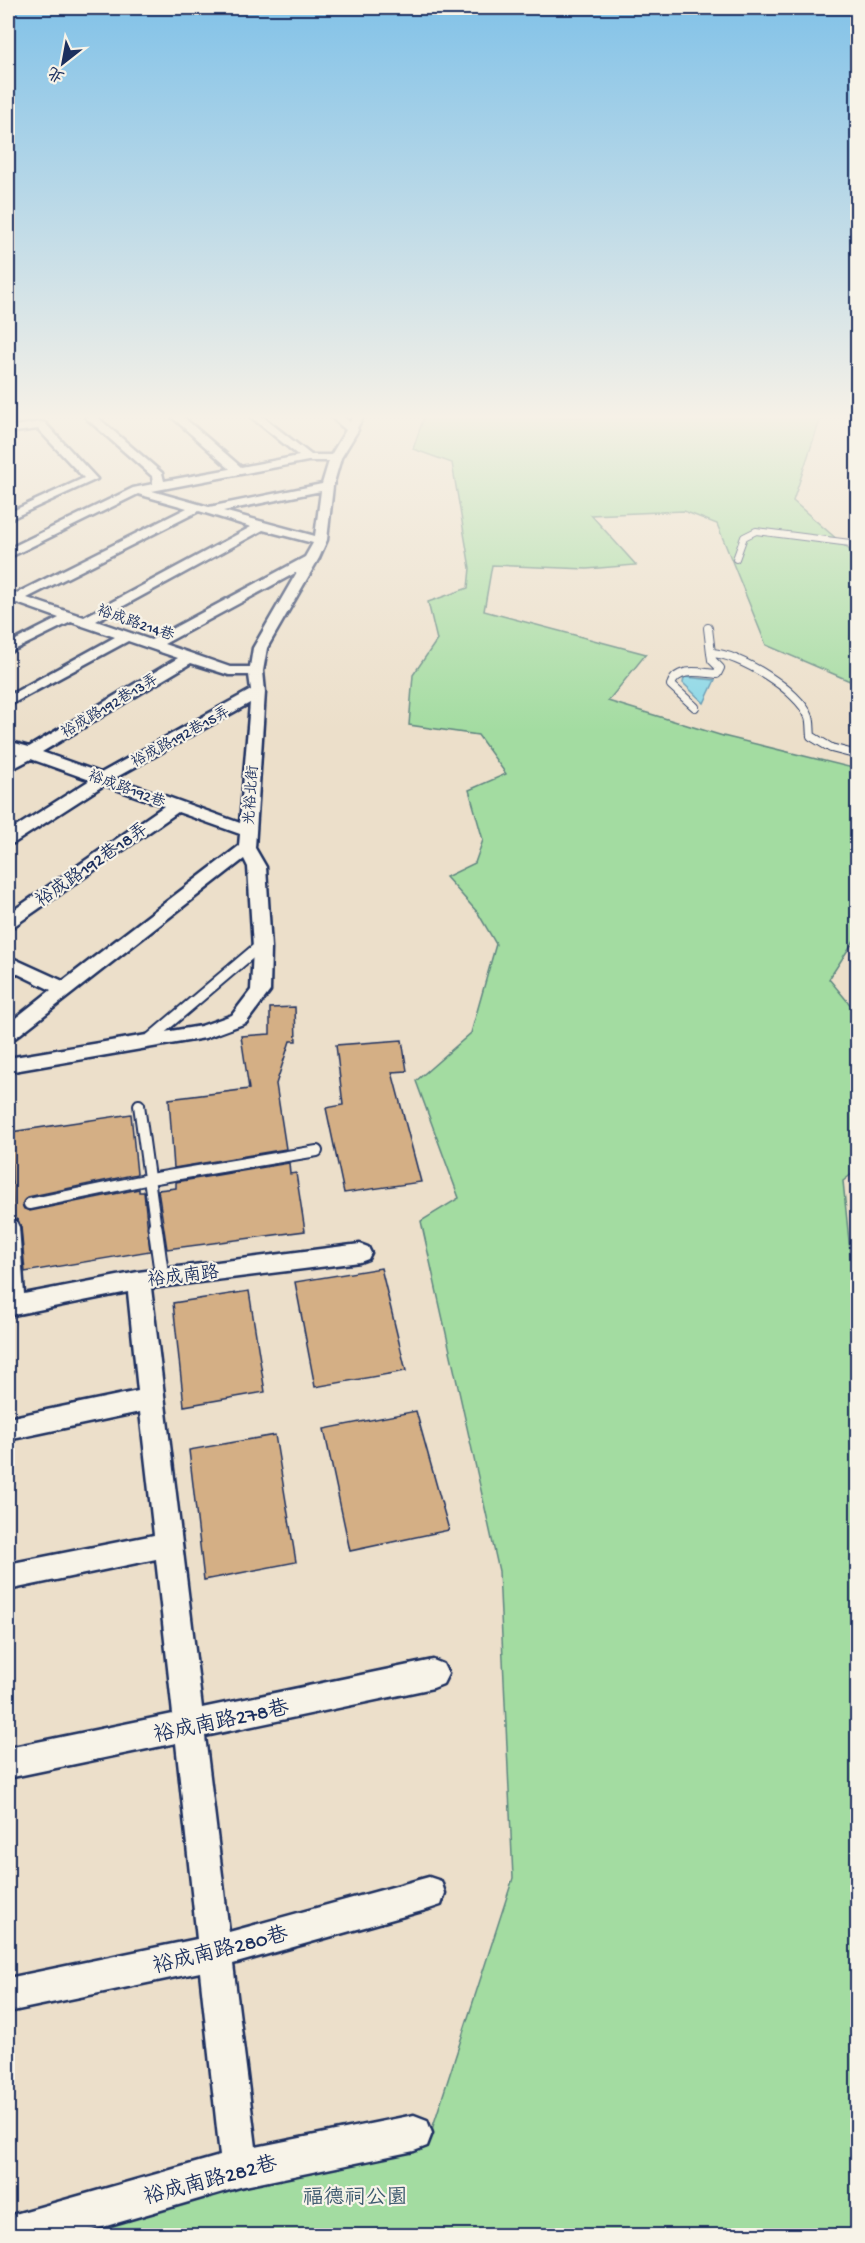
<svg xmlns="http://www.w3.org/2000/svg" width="865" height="2243" font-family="'Gochi Hand','LXGW WenKai TC',sans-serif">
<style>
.green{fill:#a3dca1;stroke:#5f8680;stroke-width:1.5}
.water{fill:#89d7e7;stroke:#5d94b0;stroke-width:1.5}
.building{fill:#d4af85;stroke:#1b2f5e;stroke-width:1.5}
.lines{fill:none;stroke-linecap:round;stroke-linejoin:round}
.service-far3-casing{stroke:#1b2f5e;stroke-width:8}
.service-far2-casing{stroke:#1b2f5e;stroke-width:10}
.service-far1-casing{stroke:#1b2f5e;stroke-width:14}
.service-casing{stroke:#1b2f5e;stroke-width:17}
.minor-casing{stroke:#1b2f5e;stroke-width:5}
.service-far3{stroke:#f7f3e8;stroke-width:6}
.service-far2{stroke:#f7f3e8;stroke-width:8}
.service-far1{stroke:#f7f3e8;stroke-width:10}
.service{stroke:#f7f3e8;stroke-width:13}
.minor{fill:#f7f3e8;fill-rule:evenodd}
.labels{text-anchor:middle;stroke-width:4.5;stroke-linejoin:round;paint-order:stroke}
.far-street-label{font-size:15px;fill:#1b2f5e;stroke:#f7f3e8}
.street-label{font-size:18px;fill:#1b2f5e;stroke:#f7f3e8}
.near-street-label{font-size:21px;fill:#1b2f5e;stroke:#f7f3e8}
.near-park-label{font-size:21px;fill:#3d5a6f;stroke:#f7f3e8}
</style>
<rect width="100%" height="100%" fill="#ecdfca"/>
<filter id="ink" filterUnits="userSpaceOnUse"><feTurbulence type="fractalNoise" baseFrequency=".0167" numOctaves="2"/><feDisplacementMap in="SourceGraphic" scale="12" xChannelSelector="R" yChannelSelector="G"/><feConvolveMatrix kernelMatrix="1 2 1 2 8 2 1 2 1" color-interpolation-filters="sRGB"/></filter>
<g filter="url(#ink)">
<path class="green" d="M424,417H821L793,501L854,554L857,561V684L766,645L717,524L684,511L591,515L636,565L587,569L492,565L484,611L646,654L608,701L723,736L857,769V936L829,979L858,1014L857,1170L843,1181L858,1331L857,2235L8,2236V2226L240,2169L426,2148L513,1878L499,1571L421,1221L459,1198L416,1081L471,1033L496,944L478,913L446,877L475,863L483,840L469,790L506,774L478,735L409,725L413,675L437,640L428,602L468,588L470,568L452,463L413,449Z"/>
<path class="water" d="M684,677L715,680L704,703L683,683Z"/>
<g class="building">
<path d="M295,1007L296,1041H290L276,1084L286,1149L174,1168L169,1099L249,1089L241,1036L270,1034V1008Z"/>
<path d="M402,1040L407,1071L392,1072L421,1182L344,1193L326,1108L343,1105L336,1045Z"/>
<path d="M131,1114L137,1174L28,1197L22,1205L24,1209L30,1211L139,1189V1192H144L150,1251L25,1272L21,1227L18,1220L13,1218L11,1132Z"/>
<path d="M289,1163L290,1174L296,1173L305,1231L167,1249L158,1190L176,1188V1182Z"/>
<path d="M381,1268L406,1371L315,1387L295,1282Z"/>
<path d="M249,1291L265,1392L184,1406L173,1303Z"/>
<path d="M416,1411L449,1530L350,1551L324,1429Z"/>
<path d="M275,1435L296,1562L204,1580L189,1450Z"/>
</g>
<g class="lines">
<g class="service-far3-casing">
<path id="service-far3" d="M736,559L744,537L756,531L858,544"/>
</g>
<g class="service-far2-casing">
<g id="service-far2">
<path d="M708,628L711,653"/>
<path d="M695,707L671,685C677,666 702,673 717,674L720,668L712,660L711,653C738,653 800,691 809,717C811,723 810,730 811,736L831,748L858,755"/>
</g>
</g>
<g class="service-far1-casing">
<g id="service-far1">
<path d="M145,1043L262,944"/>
<path d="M139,1105L156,1229"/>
<path d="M29,1204L150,1179L317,1151"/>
</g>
</g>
<g class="service-casing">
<path id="service" d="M155,1227L162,1277"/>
</g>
<g class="minor-casing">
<g id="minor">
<path d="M85,417H97L162,473L164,481L230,469L172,417H183L241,467L299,456L251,417H263L311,455H331L346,430L331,417H343L350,422L353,417H363L357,428L358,430L341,458L333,486L327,540L319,558L267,648L263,671L265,692L255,848L266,867L271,948L270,991L246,1023L205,1038L8,1072V1058L201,1026L232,1015L251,990L253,948L248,867L244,859L15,1038L8,1039V1024L51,990L8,969V956L63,981L239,846L240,834L178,812L14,926L8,927V914L164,806L104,785L14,843L8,844V832L90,780L31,759L8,771V760L18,754L8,750V741L29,747L178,658L128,641L8,706V696L115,637L71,622L8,653V644L59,618L17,603L8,606V592L15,594L187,508L138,494L8,558V549L133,488L153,484L152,476ZM308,461H329L322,484L209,507L152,491ZM321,491L315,536L223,511ZM199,511L251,527L84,617L27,598ZM263,530L313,543L305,557L151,640L96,621ZM297,572L253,648L250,667H230L164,644ZM191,663L229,675H249L251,690L101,773L42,752ZM250,703L240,823L115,778Z"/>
<path d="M41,422L45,423L97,479L8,520V513L84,478L38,429L8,433V427Z"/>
<path d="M8,1219L16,1221L19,1227L24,1294L138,1272L360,1244L368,1247L371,1253L368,1259L360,1262L151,1288L202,1708L433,1660L443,1664L448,1674L443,1684L433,1688L205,1736L229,1932L429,1877L441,1881L445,1893L441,1905L429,1909L233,1964L256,2147L414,2115L427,2120L432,2133L427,2146L414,2151L240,2187L72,2236H8V2216L220,2156L200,1972L8,2012V1978L197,1939L176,1743L8,1778V1748L173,1714L156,1559L8,1590V1564L154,1535L140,1412L8,1440V1418L138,1391L128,1292L8,1316Z"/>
</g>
</g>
<use href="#service-far3" class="service-far3"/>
<use href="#service-far2" class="service-far2"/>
<use href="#service-far1" class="service-far1"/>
<use href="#service" class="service"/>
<use href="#minor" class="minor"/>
</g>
</g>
<linearGradient id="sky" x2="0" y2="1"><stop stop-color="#82c2e8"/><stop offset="0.57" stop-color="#f6f1e7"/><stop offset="1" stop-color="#f6f1e7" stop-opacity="0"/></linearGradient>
<rect width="865" height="731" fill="url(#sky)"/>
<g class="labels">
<g class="far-street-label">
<text transform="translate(136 622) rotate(19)" y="5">裕成路214巷</text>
<text transform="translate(109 705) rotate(-31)" y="5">裕成路192巷13弄</text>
<text transform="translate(180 736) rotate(-29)" y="5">裕成路192巷15弄</text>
<text transform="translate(127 788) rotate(20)" y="5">裕成路192巷</text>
<text transform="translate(250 795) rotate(-86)" y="5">光裕北街</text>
</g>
<g class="street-label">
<text transform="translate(91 864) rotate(-35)" y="6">裕成路192巷18弄</text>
<text transform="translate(183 1275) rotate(-7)" y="6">裕成南路</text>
</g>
<g class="near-street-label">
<text transform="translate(221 1720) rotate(-12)" y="7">裕成南路278巷</text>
<text transform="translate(220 1949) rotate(-14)" y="7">裕成南路280巷</text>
<text transform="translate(210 2179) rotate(-15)" y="7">裕成南路282巷</text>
</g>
<g class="near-park-label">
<text x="355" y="2203">福德祠公園</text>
</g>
</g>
<rect width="865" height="2243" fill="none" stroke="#f7f3e8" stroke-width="30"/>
<rect x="15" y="15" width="835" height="2213" fill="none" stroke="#1b2f5e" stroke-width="2" filter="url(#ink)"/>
<g transform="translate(63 63) rotate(211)" stroke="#f7f3e8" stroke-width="4.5" paint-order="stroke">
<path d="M0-4.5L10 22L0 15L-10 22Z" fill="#1b2f5e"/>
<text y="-9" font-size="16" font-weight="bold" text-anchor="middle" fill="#1b2f5e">北</text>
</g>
</svg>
